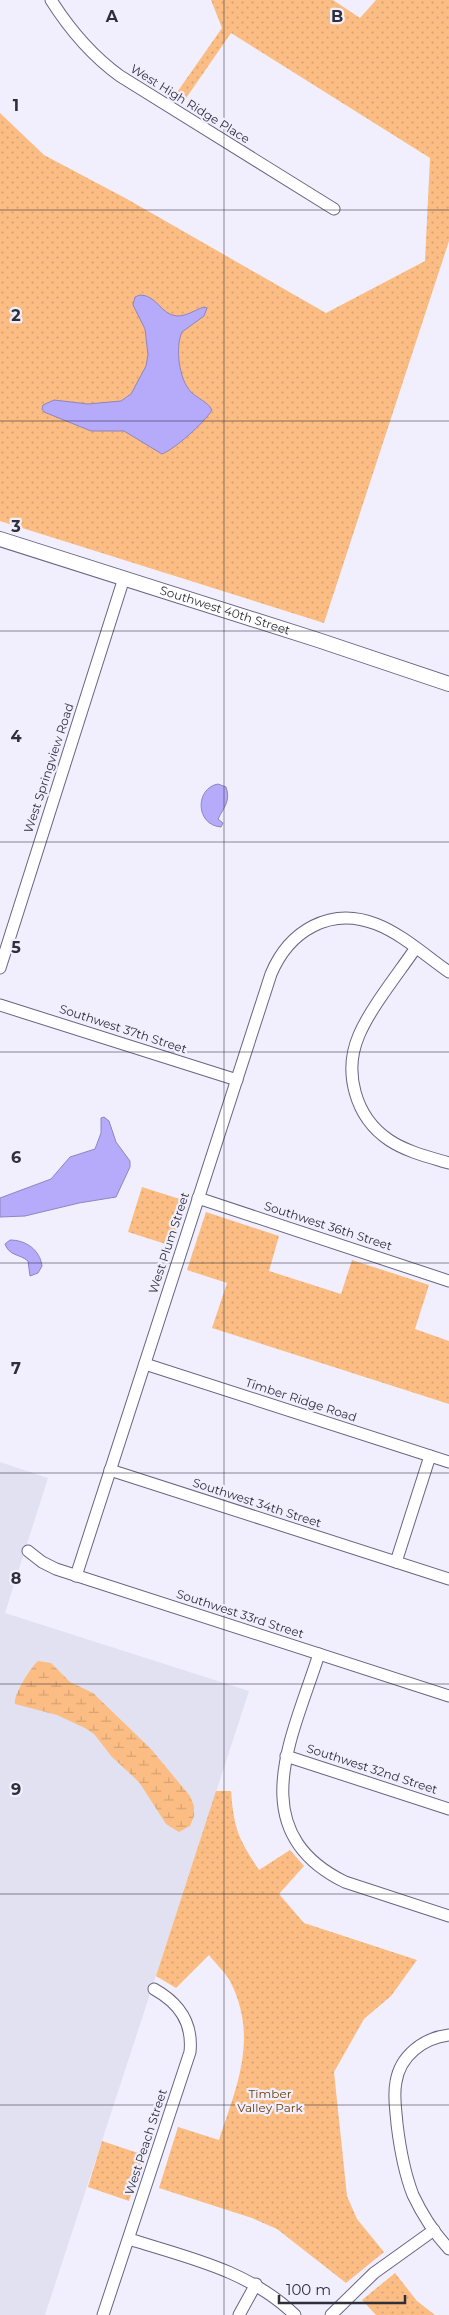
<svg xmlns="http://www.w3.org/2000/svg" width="449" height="2315" font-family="Montserrat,sans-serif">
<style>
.built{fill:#e2e1f1}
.wetland{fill:url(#wetland-marsh)}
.park{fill:url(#park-dots)}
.water{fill:#b6aafb;stroke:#8e85c1}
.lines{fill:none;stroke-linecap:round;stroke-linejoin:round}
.minor-casing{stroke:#686483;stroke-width:13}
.major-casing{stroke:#686483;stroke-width:16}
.minor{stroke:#fff;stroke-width:11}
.major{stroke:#fff;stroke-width:14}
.grid{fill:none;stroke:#2f2e3b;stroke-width:1;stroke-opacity:0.55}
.labels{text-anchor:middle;stroke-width:4.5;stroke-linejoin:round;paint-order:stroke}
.street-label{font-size:12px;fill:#2f2e3b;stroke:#f1effe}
.park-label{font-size:12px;fill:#693d08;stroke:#f1effe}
.grid-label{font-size:16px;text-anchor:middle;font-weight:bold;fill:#2f2e3b;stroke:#f1effe;stroke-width:4.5;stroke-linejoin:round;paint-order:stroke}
</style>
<defs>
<pattern id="wetland-marsh" width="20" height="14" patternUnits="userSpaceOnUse" patternTransform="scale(1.25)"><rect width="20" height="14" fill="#fbbd83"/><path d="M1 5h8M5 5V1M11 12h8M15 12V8" fill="none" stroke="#d7a372"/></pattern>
<pattern id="park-dots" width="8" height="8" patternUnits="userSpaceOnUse" patternTransform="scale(1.25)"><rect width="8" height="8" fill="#fbbd83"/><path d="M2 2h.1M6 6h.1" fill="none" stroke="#d7a372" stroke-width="1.8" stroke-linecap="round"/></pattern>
</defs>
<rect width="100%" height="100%" fill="#f1effe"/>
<path class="built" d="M0,1462L48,1478L5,1613L249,1691L45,2315H0Z"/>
<path class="wetland" d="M38,1661L51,1663L70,1682L93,1693L151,1749L190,1796L194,1806V1816L190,1826L179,1832L166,1824L139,1782L112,1757L94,1734L85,1728L57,1715L15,1704C13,1695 31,1667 38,1661Z"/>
<g class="park">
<path d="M211,0H333L360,18L376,0H449V241L324,623L0,521V113L44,155L127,199L326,313L425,261L430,158L231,33L182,104L173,98L222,28Z"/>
<path d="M142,1187L186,1201L172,1246L128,1232Z"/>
<path d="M206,1212L279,1236L269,1271L341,1294L352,1260L429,1285L415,1329L449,1341V1404L212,1328L227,1283L187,1270Z"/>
<path d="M216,1791H231C234,1829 238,1838 259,1870L290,1850L304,1866L279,1894L304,1923L417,1960L391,1996L364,2019L334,2072L347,2196L357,2219L384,2252L346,2283L277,2229L252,2218L159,2188L178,2127L219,2140C237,2086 258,2038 231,1983C226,1973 216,1964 209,1955L176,1988L156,1976Z"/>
<path d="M102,2141L144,2155L129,2201L88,2187Z"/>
<path d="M395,2273L417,2301L435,2315H376L362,2300Z"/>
</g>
<g class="water">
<path d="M140,295C157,295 161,315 177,316C187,316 195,310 204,307L207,308L204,316L182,332C175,347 179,380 191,392C198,399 207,401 212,410C205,422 175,449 162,454L124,431H91L44,412L42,409L43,405L54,400L88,404L121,401L131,394L146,366L148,355L145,329L133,305L135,297Z"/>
<path d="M218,784L226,787C231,801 224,807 218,819L223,823L221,827C195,825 195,788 218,784Z"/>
<path d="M104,1117L109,1121L116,1142L130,1161V1167L116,1197L79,1203L25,1216L0,1217V1198L51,1179L70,1157L95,1149L101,1133V1118Z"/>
<path d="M10,1240C26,1240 40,1250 42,1266L38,1273L30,1276L28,1261C20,1254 9,1256 5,1244Z"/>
</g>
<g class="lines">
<g class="minor-casing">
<g id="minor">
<path d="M51,0C70,30 91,55 120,76L334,209"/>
<path d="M415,949C398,974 371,1007 359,1035C343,1072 355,1117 389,1140C407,1152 429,1157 449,1163"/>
<path d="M0,968L124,578"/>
<path d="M0,1005L237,1080"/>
<path d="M198,1198L449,1281"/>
<path d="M145,1364L449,1462"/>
<path d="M110,1470L449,1579"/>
<path d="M28,1551L42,1562L56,1569L449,1696"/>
<path d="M396,1562L430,1456"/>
<path d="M76,1576L271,974C289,931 330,906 376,924C402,934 426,956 449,972"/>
<path d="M319,1654C293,1736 241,1831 345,1882L449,1916"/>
<path d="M286,1756L449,1809"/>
<path d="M449,2035C423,2038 400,2056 396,2082C393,2096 396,2110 397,2124C400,2149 404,2172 413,2195C422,2214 434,2233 449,2249"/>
<path d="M129,2239C189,2258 248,2270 295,2315"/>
<path d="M103,2315L190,2052C193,2022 179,2003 154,1989"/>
<path d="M239,2315L256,2284"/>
<path d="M331,2315L374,2273L434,2230"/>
</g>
</g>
<g class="major-casing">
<g id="major">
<path id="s1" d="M0,539L318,640L449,684"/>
</g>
</g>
<use href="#minor" class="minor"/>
<use href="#major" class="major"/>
</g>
<path class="grid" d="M224,0V2315M0,210H449M0,421H449M0,631H449M0,842H449M0,1052H449M0,1263H449M0,1473H449M0,1684H449M0,1894H449M0,2105H449"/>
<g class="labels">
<g class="street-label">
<text transform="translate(190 104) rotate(32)" y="4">West High Ridge Place</text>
<text dy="4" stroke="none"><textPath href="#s1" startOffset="236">Southwest 40th Street</textPath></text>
<text transform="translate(49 768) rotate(-72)" y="4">West Springview Road</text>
<text transform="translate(123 1029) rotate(18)" y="4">Southwest 37th Street</text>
<text transform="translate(328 1226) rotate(18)" y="4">Southwest 36th Street</text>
<text transform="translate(169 1243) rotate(-72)" y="4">West Plum Street</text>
<text transform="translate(301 1400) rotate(18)" y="4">Timber Ridge Road</text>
<text transform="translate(257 1503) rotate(18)" y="4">Southwest 34th Street</text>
<text transform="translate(240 1614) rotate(18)" y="4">Southwest 33rd Street</text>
<text transform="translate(372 1769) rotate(18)" y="4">Southwest 32nd Street</text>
<text transform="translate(146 2142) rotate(-72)" y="4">West Peach Street</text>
</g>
<g class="park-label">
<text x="270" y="2098">Timber<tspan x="270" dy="14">Valley Park</tspan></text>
</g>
</g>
<g class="grid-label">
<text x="112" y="22">A</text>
<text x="337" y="22">B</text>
<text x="16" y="111">1</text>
<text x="16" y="321">2</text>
<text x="16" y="532">3</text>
<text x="16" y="742">4</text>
<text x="16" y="953">5</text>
<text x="16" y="1163">6</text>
<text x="16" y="1374">7</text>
<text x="16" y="1584">8</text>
<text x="16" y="1795">9</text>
</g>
<path d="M279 2295v8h126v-8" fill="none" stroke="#2f2e3b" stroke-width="2.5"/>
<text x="286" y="2295" font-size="15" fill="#2f2e3b" stroke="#f1effe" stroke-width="4" paint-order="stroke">100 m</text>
</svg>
